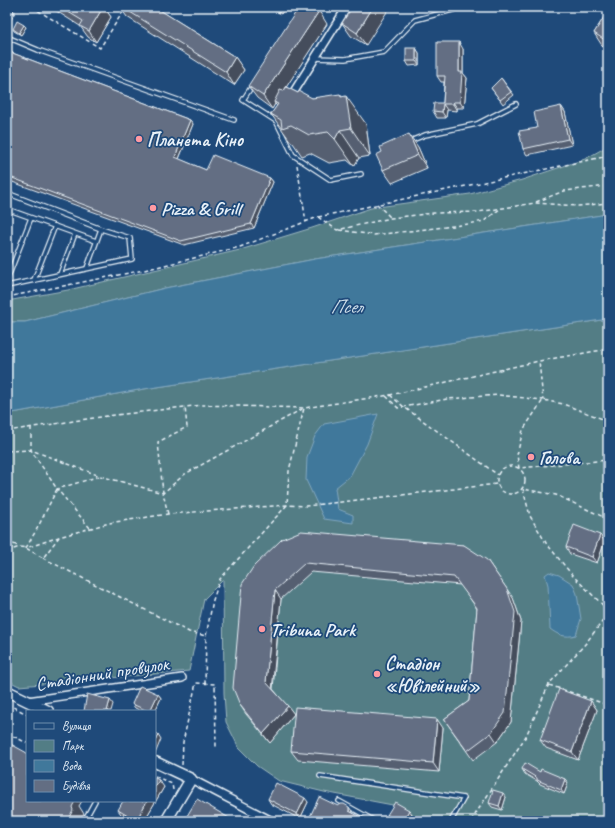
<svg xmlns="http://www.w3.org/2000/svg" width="615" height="828" font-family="Caveat,sans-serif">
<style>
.green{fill:#527d85;stroke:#9db7be}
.water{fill:#40789b;stroke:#83a8c0}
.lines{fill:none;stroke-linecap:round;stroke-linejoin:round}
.lane-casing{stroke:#e8f1f8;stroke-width:6}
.street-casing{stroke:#e8f1f8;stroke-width:10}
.secondary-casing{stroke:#e8f1f8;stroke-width:13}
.path{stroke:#e8f1f8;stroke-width:1.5;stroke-dasharray:4 3;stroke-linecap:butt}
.lane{stroke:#1f4a7a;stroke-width:3.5}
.street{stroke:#1f4a7a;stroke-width:7}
.secondary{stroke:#1f4a7a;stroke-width:10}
.wall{fill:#555f71;stroke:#e8f1f8}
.shaded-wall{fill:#454d5c;stroke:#e8f1f8}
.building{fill:#636e83;stroke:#e8f1f8}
.poi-dot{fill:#ff9aa2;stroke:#1f4a7a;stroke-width:1.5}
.labels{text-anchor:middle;stroke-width:3.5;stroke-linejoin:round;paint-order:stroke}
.poi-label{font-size:19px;font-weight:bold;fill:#e8f1f8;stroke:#1f4a7a;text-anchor:start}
.street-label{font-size:19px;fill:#e8f1f8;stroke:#1f4a7a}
.water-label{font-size:20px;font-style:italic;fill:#cfdfea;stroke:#1f4a7a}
</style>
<rect width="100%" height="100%" fill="#1f4a7a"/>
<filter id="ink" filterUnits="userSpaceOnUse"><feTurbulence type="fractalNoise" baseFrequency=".025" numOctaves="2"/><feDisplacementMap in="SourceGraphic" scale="8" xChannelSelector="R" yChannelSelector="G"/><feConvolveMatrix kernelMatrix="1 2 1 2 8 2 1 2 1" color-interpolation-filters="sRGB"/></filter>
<g filter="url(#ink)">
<g class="green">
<path d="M608,146V214L315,259L165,288L25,322H7V301L68,290L240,250L312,228L371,208L470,194L522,180L585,159Z"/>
<path d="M608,319V821H414L412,814L398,806L324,792L279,781L257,766L239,748L226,722L224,693L223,580L204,599L189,671L19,686L7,680V414L144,389Z"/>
</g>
<g class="water">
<path d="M608,214V319L144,389L7,414V322H25L165,288L315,259Z"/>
<path d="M378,414L367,444L350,476L335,488L338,509L353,515V523L324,519L306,480L307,457L315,436L324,424Z"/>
<path d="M549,572L559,575L573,584L577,594L581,619L576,635C565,638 558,635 550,629L548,585L545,575Z"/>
</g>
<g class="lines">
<g class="lane-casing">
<g id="lane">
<path d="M7,37L38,50L234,120"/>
<path d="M315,58L345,59L384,52L415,20L460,8"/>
<path d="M252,86L243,100L276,121L293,155L331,180L361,174"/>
<path d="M410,141L425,135L477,124L516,104"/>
<path d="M7,193L101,229L130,238L132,259L7,286"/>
<path d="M7,209L96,241"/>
<path d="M7,216L9,210"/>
<path d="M87,268L101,229"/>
<path d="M60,274L75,234"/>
<path d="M7,280L31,218"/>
<path d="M34,280L55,226"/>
<path d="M320,776L464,798L451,821"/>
<path d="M339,801L375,821"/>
<path d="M84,821L95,801"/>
</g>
</g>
<g class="street-casing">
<g id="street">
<path d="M290,98L347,7"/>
<path d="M28,701L182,678"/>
<path d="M191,779L272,821"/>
</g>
</g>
<g class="secondary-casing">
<g id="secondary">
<path d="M7,691L48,711"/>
<path d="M155,762L191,779L166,821"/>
</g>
</g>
<g class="path">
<path d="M32,7L100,48L126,7"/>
<path d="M7,12L13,15L18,7"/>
<path d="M7,26L13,15V7"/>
<path d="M297,165L306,222"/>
<path d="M536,202L564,191L608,186"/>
<path d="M377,204L391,218"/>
<path d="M318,217L337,230L391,218L434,213L478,212L535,203L578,206L608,203"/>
<path d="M339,230L374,235L462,225L484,221L500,209"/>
<path d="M7,297L144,270L240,247L318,217L608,156"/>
<path d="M390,395L404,407L498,475"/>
<path d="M386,396L398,408L447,399L498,395L543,400L539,361"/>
<path d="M608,421L563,404L543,400L523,430L517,455L519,468L608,460"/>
<path d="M31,427V450L57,489L38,527L26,548L59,537"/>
<path d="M7,431L107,416L202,405L304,408L390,395L539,361L608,349"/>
<path d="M7,451L31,450L100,476L163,493L185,474L304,408L289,471L287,505L220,579L213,600L206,636L205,684"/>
<circle cx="511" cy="480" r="14"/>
<path d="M168,514L163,493L158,442L187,427L185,407"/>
<path d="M608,519L556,495L523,489L530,516L546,543L573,576L608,610"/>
<path d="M90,528L57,489L100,476"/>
<path d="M7,541L20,547L26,548L43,558L59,537L109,523L168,514L287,505L306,506L497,484"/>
<path d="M7,551L20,547"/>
<path d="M43,558L189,632L206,636"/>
<path d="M549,685L608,705"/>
<path d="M7,704L27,714"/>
<path d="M7,733L27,743"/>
<path d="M182,765L183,742L196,683L215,684L216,747"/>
<path d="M155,776L172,784L173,790"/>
<path d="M471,821L526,736L549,684L586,643L608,614"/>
</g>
<use href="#lane" class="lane"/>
<use href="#street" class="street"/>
<use href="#secondary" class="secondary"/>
</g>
<g class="wall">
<path d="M50,7H104L111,17L96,42L88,37L80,26Z"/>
<path d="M120,7H155L235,57L244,70L234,85L127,17Z"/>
<path d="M270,7H285L281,14Z"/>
<path d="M352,7L366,45L351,36L342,23Z"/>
<path d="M608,11V50L603,47L594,33Z"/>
<path d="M327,24L286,87L298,93L312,98L342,97L366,124L370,156L359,158L354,166L347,160L329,163L310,153L302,156L293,143L291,142L271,114L277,106L275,104L272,109L257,98L248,86Z"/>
<path d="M26,27L21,35L14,31L13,29Z"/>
<path d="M416,48L419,53V65L409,66L406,61Z"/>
<path d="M463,49V73L467,78L464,108H457V111L447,110L446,118H437L433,111L443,103L444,82H441L437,76Z"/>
<path d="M7,51L190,120L193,124L179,159L206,170L270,178L273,182L254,228L184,245L7,180Z"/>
<path d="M501,78L514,95L503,104L491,88Z"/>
<path d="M561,106L565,112L572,145L527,155L523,149L537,128Z"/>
<path d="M418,147L427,168L392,183L383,170Z"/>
<path d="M600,535L605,541L597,563L570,554L566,547Z"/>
<path d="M464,545L513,598L521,621L511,722L497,742L473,760L444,719L469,701L477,609L461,585L311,572L281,599L273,689L294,714L270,743L246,714L240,705L254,566Z"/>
<path d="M158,694L161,698L155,711H141L135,708L132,704Z"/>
<path d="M591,701L597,710L578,760L546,748L540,740Z"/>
<path d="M443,728L439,772L298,760L291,751Z"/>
<path d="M522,769L540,772L565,779L568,783L564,794L540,784L537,781L525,774Z"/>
<path d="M164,787L144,821H129L123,817L118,810Z"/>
<path d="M506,797L502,810L492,807L489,803Z"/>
<path d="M268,799L308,802L300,819L271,804Z"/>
<path d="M409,810L412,814L408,821H393L390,820L387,815Z"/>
</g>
<g class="shaded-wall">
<path d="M103,7H104L111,17L96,42L89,31Z"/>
<path d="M276,7H285L281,14Z"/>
<path d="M373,7H390L366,45L357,33Z"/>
<path d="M319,11L327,24L276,103L274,102L275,104L272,109L263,96Z"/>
<path d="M24,25L26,27L21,35L19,33Z"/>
<path d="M459,42L463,49V73L467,78L464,108L460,102L459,72Z"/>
<path d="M416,48L419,53V65L416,61Z"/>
<path d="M235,57L244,70L234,85L226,72Z"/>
<path d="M340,94L347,104L346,96L366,124L370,156L351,128Z"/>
<path d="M453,102L457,108V111L453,104Z"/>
<path d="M443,104L447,110L446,118L442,112Z"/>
<path d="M561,106L565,112L572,145L568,139Z"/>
<path d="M190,120L193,124L178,161L175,157Z"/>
<path d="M340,130L359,158L354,166L335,139Z"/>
<path d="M409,134L418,147L427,168L418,155Z"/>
<path d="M270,178L273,182L254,228L251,224Z"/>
<path d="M600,535L605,541L597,563L592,557Z"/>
<path d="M487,560L513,598L521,621L511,722L497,742L491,733Z"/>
<path d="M275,590L281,599L272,691L266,682Z"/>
<path d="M158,694L161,698L155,711H150Z"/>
<path d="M110,700L113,704L111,711H107Z"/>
<path d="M591,701L597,710L578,760L572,752Z"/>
<path d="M288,706L294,714L270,743L263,734Z"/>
<path d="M437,719L443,728L439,772L433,763Z"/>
<path d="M158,734L161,739L155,754V742Z"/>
<path d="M565,779L568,783L564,794L561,790Z"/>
<path d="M159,780L164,787L144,821H136L147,801H155V787Z"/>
<path d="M503,793L506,797L502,810L499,806Z"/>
<path d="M305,798L308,802L300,819L297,814Z"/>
<path d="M71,801H82L79,806L84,814L81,820V821H67Z"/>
<path d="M349,807L354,814L349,811Z"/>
<path d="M409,810L412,814L408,821H403Z"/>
</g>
<g class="building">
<path d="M60,7H103L89,31L80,26L83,21Z"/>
<path d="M122,7H155L235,57L226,72Z"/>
<path d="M299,7H313L319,11L263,96L248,86Z"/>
<path d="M352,7H373L357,33L342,23Z"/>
<path d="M608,11V42L594,33Z"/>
<path d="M17,21L24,25L19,33L13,29Z"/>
<path d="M437,42H459V72H462L460,102H453V104H443L442,112L433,111L434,103H443L445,76H437Z"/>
<rect x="406" y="48" width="10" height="13"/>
<path d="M7,51L190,120L175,157L206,170L213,155L270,178L251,224L181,241L7,176Z"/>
<path d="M501,78L511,92L500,100L491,88Z"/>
<path d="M286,87L298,93L299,91L312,98L340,94L341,97L346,96L351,128L340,130L335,139L328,132L309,135L291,125L282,128L281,120L271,114L278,104L274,102L280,90L284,91Z"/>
<path d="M561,106L568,139L523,149L519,131L537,128L534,112Z"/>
<path d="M409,134L418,155L383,170L376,155L382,152L380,147Z"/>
<path d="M574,525L600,535L592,557L566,547Z"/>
<path d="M301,531L464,545L487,560L507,589L515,612L505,713L491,733L467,751L444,719L469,701L477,608L454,577L305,563L275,590L266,682L288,706L263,734L240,705L233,688L242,584L254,566L282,539Z"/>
<path d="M140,686L158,694L150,711H148L132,704Z"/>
<path d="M559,689L591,701L572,752L540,740Z"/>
<path d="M87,694L110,700L107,711H84Z"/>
<path d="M295,707L437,719L433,763L291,751Z"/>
<path d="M155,733L158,734L155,742Z"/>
<path d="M7,742L27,753V801H75L72,807L73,810L67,821H7Z"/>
<path d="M525,763L540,772L541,769L565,779L561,790L537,780V778L522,769Z"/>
<path d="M155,778L159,780L155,787Z"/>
<path d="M276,783L305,798L297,814L268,799Z"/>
<path d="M493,790L503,793L499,806L489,803Z"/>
<path d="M319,797L338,806L341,804H344L349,807V811L368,821H308Z"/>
<path d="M197,799L229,818L227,821H217L212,818L211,821H184Z"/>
<path d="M123,801H147L136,821L118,810Z"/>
<path d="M395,802L409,810L403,821H398L387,815Z"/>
<path d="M521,817L530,821H519Z"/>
</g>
</g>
<g class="poi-dot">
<circle cx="139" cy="139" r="4"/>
<circle cx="153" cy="208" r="4"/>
<circle cx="531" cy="457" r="4"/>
<circle cx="262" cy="629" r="4"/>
<circle cx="377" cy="674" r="4"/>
</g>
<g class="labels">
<g class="poi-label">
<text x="147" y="146">Планета Кіно</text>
<text x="161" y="215">Pizza &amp; Grill</text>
<text x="539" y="464">Голова</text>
<text x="270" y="636">Tribuna Park</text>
<text x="385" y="670">Стадіон<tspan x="385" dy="22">«Ювілейний»</tspan></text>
</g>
<g class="street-label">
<text transform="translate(102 673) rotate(-9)" y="7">Стадіонний провулок</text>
</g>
<g class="water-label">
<text x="346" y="313">Псел</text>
</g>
</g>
<rect width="615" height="828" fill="none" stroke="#1f4a7a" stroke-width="24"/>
<rect x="12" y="12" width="591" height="804" fill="none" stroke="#e8f1f8" stroke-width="1.5" filter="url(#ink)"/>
<rect x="26" y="710" width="130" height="92" fill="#1f4a7a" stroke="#6f8dac"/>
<rect x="34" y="723" width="20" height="6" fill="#1f4a7a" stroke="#6f8dac"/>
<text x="62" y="730" font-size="12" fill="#e8f1f8">Вулиця</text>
<rect x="34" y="740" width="20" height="12" fill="#527d85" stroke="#6f8dac"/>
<text x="62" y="750" font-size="12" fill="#e8f1f8">Парк</text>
<rect x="34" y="760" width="20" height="12" fill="#40789b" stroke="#6f8dac"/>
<text x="62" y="770" font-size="12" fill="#e8f1f8">Вода</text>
<rect x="34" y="780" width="20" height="12" fill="#636e83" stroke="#6f8dac"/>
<text x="62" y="790" font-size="12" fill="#e8f1f8">Будівля</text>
</svg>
